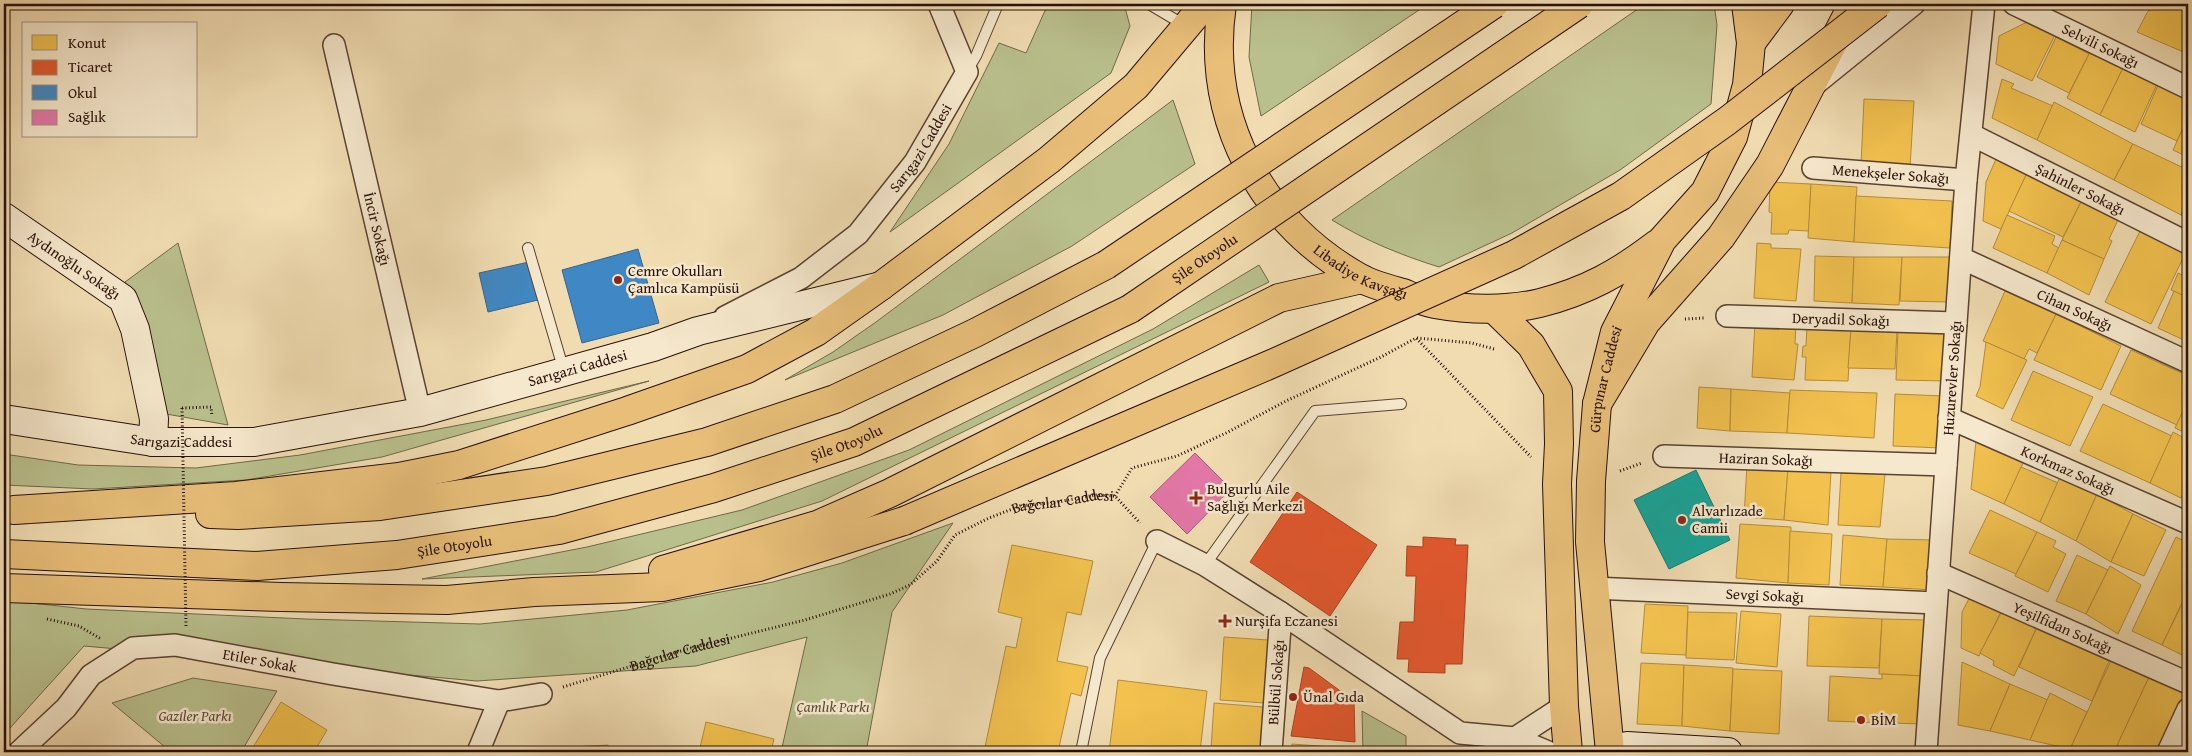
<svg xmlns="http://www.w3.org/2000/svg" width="2192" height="756" font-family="'Gentium Book Plus',serif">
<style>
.green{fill:#b9c08d;stroke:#70684a}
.homes{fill:#f2c14e;stroke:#b58c38}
.shops{fill:#e4572e;stroke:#ab4122}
.schools{fill:#3f88c5;stroke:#38648c}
.health{fill:#e377a8;stroke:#ab5877}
.public{fill:#17a398;stroke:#1c776c}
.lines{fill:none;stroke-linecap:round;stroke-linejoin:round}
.lane-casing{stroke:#5a4231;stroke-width:12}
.street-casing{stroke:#5a4231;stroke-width:24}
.secondary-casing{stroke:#270f06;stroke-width:30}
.primary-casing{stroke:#270f06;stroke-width:30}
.highway-casing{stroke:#270f06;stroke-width:30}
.path{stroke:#270f06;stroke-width:3;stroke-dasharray:1 2.5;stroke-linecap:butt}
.lane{stroke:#f6e8cd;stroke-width:10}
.street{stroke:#f6e8cd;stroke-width:21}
.secondary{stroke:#f6e8cd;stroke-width:28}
.primary{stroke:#e8be79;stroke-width:28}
.highway{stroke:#e8be79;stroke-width:28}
.highway-bridge-casing{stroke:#270f06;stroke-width:30;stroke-linecap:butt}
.path-bridge{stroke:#270f06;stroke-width:3;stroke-dasharray:1 2.5;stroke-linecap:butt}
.highway-bridge{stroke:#e8be79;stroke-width:28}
.poi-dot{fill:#8f2418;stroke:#f6e8cd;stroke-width:2}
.labels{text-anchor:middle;stroke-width:5;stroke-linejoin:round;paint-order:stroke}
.street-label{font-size:15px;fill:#270f06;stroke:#f6e8cd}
.poi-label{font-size:15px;fill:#270f06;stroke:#f6e8cd;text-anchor:start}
.park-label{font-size:15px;font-style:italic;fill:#5a4d35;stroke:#f6e8cd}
</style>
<rect width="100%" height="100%" fill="#f1dcb2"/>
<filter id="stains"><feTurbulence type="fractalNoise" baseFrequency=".004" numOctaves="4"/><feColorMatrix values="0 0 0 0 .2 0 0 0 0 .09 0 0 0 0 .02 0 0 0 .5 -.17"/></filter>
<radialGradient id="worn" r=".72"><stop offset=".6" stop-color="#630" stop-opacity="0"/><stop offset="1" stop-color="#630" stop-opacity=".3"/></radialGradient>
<g class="green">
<path d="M1048,4H1124L1130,26L1111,73L890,232L949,144L999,43L1026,53Z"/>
<path d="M1252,4H1428L1261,116L1249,57Z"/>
<path d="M1645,4H1714L1717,25L1711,104L1620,170L1512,233L1439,267C1401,255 1366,241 1332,220Z"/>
<path d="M1173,100L1195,164L1072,246L943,315L785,380L833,352L876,322Z"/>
<path d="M178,243L228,425L155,412L125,282Z"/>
<path d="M1259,265L1269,282L822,501L596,572L422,579L587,547L742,510L909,450L1153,329Z"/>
<path d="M649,381L382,457L246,480L93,489L4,485V454L78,465L196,468L300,455L486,420Z"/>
<path d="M953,523L892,612L866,752H781L807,637L696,666L477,681L84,646L10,728L4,726V600L86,609L306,619L480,624L627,610L773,582L842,563Z"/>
<path d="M193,678L277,691L241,752H171L112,703Z"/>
<path d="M1362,711L1406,736V752H1363Z"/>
</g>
<g class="homes">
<path d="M2162,4H2188V54L2137,32L2148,11Z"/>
<path d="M2027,22L2055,35L2032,81L1996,64L1999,36Z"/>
<path d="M2056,37L2089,54L2069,93L2037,77Z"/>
<path d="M2092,48L2125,64L2100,115L2067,98Z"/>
<path d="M2125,64L2159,80L2135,132L2100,115Z"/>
<path d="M2002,79L2014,84L2011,88L2053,106L2037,140L1992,118Z"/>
<path d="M2159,83L2188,96V117L2177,141L2141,124Z"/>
<path d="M1864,99L1914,101L1910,167L1861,165Z"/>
<path d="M2054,102L2133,144L2114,180L2037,140Z"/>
<path d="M2188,117V157L2173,150Z"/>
<path d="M2133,144L2188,170V200L2181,215L2114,180Z"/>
<path d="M1996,159L2027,173L2001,229L1983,221L1986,182Z"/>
<path d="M2027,173L2082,200L2063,237L2009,211Z"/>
<path d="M1770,182L1811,184L1809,231L1789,230L1788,234H1771L1772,213L1769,212Z"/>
<path d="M1811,184L1857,187L1854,242L1808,238Z"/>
<path d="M1856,196L1952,201L1950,248L1854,242Z"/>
<path d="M2082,200L2118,220L2109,239L2112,241L2104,259L2062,240Z"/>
<path d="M2188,200V219L2181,215Z"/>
<path d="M2007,215L2055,236L2052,244L2059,248L2047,273L1993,248Z"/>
<path d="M2141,229L2186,252L2151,324L2105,302Z"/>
<path d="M2062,240L2104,259L2089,295L2047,273Z"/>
<path d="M1757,243L1771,244V248L1801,249L1796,301L1754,298Z"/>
<path d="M1815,256L1854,257L1852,303L1814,301Z"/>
<path d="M1854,257H1902L1899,305L1852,303Z"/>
<path d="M1902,257H1952L1949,302L1900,301Z"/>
<path d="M2188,261V298L2171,290L2178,273L2182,275Z"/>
<path d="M2005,291L2056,314L2037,353L2029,349L2024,359L1983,341Z"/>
<path d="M2174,291L2188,298V342L2158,328Z"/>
<path d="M2056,314L2121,346L2101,390L2034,360Z"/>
<path d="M1755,321L1796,324L1795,344H1798L1794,380L1752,377Z"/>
<path d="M1807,326L1851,328L1848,381L1805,380L1806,357H1802L1803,346H1806Z"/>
<path d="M1851,328L1897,330L1895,369L1848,368Z"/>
<path d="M1898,329L1948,331L1946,381L1896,380Z"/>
<path d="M1986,342L2027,360L2003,409L1976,396L1980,387Z"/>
<path d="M2131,350L2188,376V400L2177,425L2110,394Z"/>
<path d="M2033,371L2093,397L2070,446L2011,420Z"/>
<path d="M1699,387L1731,389L1730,431L1697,428Z"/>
<path d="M1731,389L1790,393L1787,433L1730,431Z"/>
<path d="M1790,390L1877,393L1874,438L1787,433Z"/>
<path d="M1895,394L1944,396L1941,448L1893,446Z"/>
<path d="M2188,400V434L2175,428Z"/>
<path d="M2103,404L2172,436L2150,483L2080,451Z"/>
<path d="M2173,432L2188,440V483L2181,498L2150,483Z"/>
<path d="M1976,441L2026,457L2004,504L1971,489Z"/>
<path d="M1747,465L1788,468L1784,520L1744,517Z"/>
<path d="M2021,467L2058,483L2040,522L2004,504Z"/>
<path d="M1788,468L1831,471L1828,525L1784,520Z"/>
<path d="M1841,473L1885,474L1880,527L1838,525Z"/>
<path d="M2060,477L2097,494L2076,541L2040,522Z"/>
<path d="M2097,494L2133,514L2111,562L2076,541Z"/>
<path d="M1990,510L2037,532L2016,574L1969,553Z"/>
<path d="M2133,514L2166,530L2144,576L2111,562Z"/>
<path d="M1740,524L1791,527L1788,583L1736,578Z"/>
<path d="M1790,531L1832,534L1829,585L1788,583Z"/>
<path d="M2037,532L2056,541L2053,547L2066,554L2048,592L2015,576Z"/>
<path d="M1843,535L1887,539L1883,587L1840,585Z"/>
<path d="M2176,537L2188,543V590L2162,645L2132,631Z"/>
<path d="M1887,539L1934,540L1932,590L1883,587Z"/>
<path d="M1012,545L1093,561L1081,615L1067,612L1057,661L1088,667L1081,696L1071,693L1058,752L1043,750V752H984L1006,646L1016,648L1022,618L998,612Z"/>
<path d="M2077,555L2108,570L2086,614L2056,601Z"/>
<path d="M2110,566L2141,585L2118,634L2086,614Z"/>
<path d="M1973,591L2004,606L1979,656L1961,648L1962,612Z"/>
<path d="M1645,604L1688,606L1686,655L1641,653Z"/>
<path d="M2182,604L2188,607V658L2162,645Z"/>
<path d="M1741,611L1781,614L1777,667L1736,663Z"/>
<path d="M2002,611L2037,627L2014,676L1993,665L1994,661L1980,653Z"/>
<path d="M1688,612L1737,613L1734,660L1686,658Z"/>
<path d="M1809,616L1882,619L1879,668L1807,666Z"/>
<path d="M1882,619L1926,620L1925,676L1879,674Z"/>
<path d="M2037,627L2109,661L2092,701L2019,667Z"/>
<path d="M1224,637L1268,640L1265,703L1220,700Z"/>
<path d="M2114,654L2150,675L2114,752H2079L2070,749Z"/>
<path d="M1962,662L2010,684L1990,731L1958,725Z"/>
<path d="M1641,663L1684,665L1682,726L1637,724Z"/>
<path d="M1684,665L1733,668L1730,731L1682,726Z"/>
<path d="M1733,669L1782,671L1779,734L1730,731Z"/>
<path d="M1882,674L1925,676L1923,724L1828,721L1830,676L1882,679Z"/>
<path d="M2150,675L2186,692L2157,752H2114Z"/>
<path d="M1118,680L1207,691L1200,752H1109Z"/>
<path d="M2010,684L2048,700L2030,740L1990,731Z"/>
<path d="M2050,693L2087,712L2070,749L2030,740Z"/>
<path d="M281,702L327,730L314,752H250Z"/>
<path d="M1214,703L1263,707L1260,752L1211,749Z"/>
<path d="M706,722L774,739L771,752H699Z"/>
<path d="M1292,744L1345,748L1344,752H1291Z"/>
<path d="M608,745V749L646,748V752H537V749Z"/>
</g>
<g class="shops">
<path d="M1297,492L1377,545L1330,616L1250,562Z"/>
<path d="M1423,537L1456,539L1455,545H1468L1462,664H1445V673L1408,672L1409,659H1397L1400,622H1414L1416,576H1406L1407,546L1423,547Z"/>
<path d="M1304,667L1309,668L1354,701L1355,742L1291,736Z"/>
</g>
<g class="schools">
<path d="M638,249L659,323L582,343L562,270Z"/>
<path d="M529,262L538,300L488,312L479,273Z"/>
</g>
<path class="health" d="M1195,453L1231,489L1187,534L1150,497Z"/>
<path class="public" d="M1696,470L1730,540L1669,569L1634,500Z"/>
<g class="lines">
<g class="lane-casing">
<g id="lane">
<path d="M1149,4L1186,26"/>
<path d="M967,71L976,56L998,4"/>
<path d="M528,248L564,371"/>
<path d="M1205,565L1315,411L1401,404"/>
<path d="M1081,752L1100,658L1157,541"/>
</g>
</g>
<g class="street-casing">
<g id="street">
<path id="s2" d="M2014,4L2188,88"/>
<path id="s3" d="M334,45L420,412"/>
<path d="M1814,85L1914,4"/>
<path id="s4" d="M1972,135L2188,243"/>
<path id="s5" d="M1813,168L1966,180"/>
<path id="s6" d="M1961,258L2188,362"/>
<path id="s7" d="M1727,316L1956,323"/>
<path id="s8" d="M725,317L801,278L858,234L915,162L967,72L939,4"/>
<path id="s9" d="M1949,418L2188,523"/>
<path id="s10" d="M1664,456L1946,465"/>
<path d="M1157,541L1205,565L1281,613L1460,733L1515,738L1548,752"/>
<path id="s11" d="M1938,573L2188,683"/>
<path id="s12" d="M1593,588L1936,603"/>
<path d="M1515,738L1564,706"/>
<path id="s13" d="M19,752L66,708L91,675L133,648L175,645L333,674L499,701L541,694"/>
<path d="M478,752L499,701"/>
<path id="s14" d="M1271,752L1281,613"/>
<path id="s15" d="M1926,752L1966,180L1984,4"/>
<path d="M2168,752L2188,709"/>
</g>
</g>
<g class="secondary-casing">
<g id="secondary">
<path id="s16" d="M4,217L123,299L135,329L154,419L153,442"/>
<path id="s17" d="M4,419L153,442H254L420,412L653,347L698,331L881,286"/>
<path d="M1623,752L1627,746L1728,752"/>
</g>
</g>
<g class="primary-casing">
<g id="primary">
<path id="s18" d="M1222,4C1205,118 1260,222 1360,278C1373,285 1389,289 1403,293C1413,297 1424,302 1435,304C1468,310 1507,311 1540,303C1587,291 1619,273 1657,244"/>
<path d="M1494,309L1531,345L1558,391L1559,444L1557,484L1564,706L1568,752"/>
<path id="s19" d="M1610,752L1590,542L1591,481L1597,404L1615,332L1662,240L1705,192L1733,137L1747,85L1751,43L1746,4"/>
</g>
</g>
<g class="highway-casing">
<g id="highway">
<path d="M1751,43L1780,4"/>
<path d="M1597,404L1646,322L1721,237L1770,165L1853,4"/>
<path d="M14,510L236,496L399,477L459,465L627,411L747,369L816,332L881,286L1049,160L1136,86L1205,4"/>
<path d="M210,514L238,515L380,506L547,481L707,442L835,399L975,333L1106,265"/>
<path id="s20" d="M4,554L257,566L397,555L559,530L714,488L854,442L1130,309"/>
<path d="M663,570L817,525L890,493L1279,298L1362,279"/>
<path d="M4,588L281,597L447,600L534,592L662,587L759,567L904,521"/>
</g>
</g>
<g class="path">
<path d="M1685,319L1704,318"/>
<path d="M1417,338L1472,343L1494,349"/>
<path d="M182,408L211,407L212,416"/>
<path d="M1620,471L1642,463"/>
<path d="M1115,496L1132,468L1177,456L1226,433L1286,401L1381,357L1416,338L1531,457"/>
<path d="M47,619L79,626L101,639"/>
<path id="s1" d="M563,687L691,648L805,620L890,594L910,585L937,561L955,535L989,518L1020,506L1058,502L1096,495L1115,496L1140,523"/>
</g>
<use href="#lane" class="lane"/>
<use href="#street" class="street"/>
<use href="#secondary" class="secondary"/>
<use href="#primary" class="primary"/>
<use href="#highway" class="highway"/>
<g class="highway-bridge-casing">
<g id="highway-bridge">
<path d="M1106,265L1494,4"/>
<path id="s21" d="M1130,309L1579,4"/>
<path d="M904,521L1276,362L1514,255L1621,196L1727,121L1878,4"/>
</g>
</g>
<path class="path-bridge" d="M182,408L186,626"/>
<use href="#highway-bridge" class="highway-bridge"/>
</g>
<g class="poi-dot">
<circle cx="618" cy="280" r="5"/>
<path d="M1193.5 490.5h5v5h5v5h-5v5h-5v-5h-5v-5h5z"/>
<circle cx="1682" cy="520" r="5"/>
<path d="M1222.5 613.5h5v5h5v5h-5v5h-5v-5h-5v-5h5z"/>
<circle cx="1293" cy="697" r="5"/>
<circle cx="1861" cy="720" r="5"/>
</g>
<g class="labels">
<g class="street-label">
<text dy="5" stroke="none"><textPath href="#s2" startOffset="96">Selvili Sokağı</textPath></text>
<text dy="5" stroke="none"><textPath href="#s8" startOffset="264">Sarıgazi Caddesi</textPath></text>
<text dy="5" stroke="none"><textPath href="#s5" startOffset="78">Menekşeler Sokağı</textPath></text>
<text dy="5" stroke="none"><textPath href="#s4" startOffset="121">Şahinler Sokağı</textPath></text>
<text dy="5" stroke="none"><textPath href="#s3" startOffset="189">İncir Sokağı</textPath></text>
<text dy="5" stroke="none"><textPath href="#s21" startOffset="90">Şile Otoyolu</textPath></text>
<text dy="5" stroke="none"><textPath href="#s16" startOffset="85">Aydınoğlu Sokağı</textPath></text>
<text dy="5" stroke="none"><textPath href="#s18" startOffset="325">Libadiye Kavşağı</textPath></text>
<text dy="5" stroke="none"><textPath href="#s6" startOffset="125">Cihan Sokağı</textPath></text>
<text dy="5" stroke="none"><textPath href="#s7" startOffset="114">Deryadil Sokağı</textPath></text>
<text dy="5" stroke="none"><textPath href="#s17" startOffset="584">Sarıgazi Caddesi</textPath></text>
<text dy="5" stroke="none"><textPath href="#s15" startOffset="375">Huzurevler Sokağı</textPath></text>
<text dy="5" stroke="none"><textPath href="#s19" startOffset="375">Gürpınar Caddesi</textPath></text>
<text dy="5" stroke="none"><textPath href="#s17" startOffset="179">Sarıgazi Caddesi</textPath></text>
<text dy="5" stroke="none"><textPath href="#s20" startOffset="858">Şile Otoyolu</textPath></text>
<text dy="5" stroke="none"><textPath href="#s10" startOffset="102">Haziran Sokağı</textPath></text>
<text dy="5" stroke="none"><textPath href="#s9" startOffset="130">Korkmaz Sokağı</textPath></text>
<text dy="5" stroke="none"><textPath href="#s1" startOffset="544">Bağcılar Caddesi</textPath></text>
<text dy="5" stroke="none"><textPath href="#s20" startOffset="452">Şile Otoyolu</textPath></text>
<text dy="5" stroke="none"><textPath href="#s12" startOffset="172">Sevgi Sokağı</textPath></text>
<text dy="5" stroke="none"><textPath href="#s11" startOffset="136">Yeşilfidan Sokağı</textPath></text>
<text dy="5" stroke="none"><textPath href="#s1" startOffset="122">Bağcılar Caddesi</textPath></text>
<text dy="5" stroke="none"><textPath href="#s13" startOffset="284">Etiler Sokak</textPath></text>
<text dy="5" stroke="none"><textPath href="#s14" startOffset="70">Bülbül Sokağı</textPath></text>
</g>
<g class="poi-label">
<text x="628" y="276">Cemre Okulları<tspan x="628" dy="17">Çamlıca Kampüsü</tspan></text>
<text x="1207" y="494">Bulgurlu Aile<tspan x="1207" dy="17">Sağlığı Merkezi</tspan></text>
<text x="1692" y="516">Alvarlızade<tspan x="1692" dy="17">Camii</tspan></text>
<text x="1235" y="626">Nurşifa Eczanesi</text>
<text x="1303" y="702">Ünal Gıda</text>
<text x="1871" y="725">BİM</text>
</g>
<g class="park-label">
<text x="833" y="712">Çamlık Parkı</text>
<text x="195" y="721">Gaziler Parkı</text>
</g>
</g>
<rect width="2192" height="756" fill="none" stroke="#f1dcb2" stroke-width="20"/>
<rect x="5" y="5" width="2182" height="746" fill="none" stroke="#270f06" stroke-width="2.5"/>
<rect x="10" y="10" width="2172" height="736" fill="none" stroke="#270f06"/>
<rect x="22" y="22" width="175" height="115" fill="#f6e8cd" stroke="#a3917d"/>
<rect x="32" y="35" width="25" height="15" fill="#f2c14e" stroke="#a3917d"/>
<text x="68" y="48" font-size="15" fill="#270f06">Konut</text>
<rect x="32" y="60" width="25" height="15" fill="#e4572e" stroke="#a3917d"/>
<text x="68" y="72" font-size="15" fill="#270f06">Ticaret</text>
<rect x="32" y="85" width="25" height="15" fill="#3f88c5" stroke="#a3917d"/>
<text x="68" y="98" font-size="15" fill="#270f06">Okul</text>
<rect x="32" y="110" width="25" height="15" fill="#e377a8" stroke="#a3917d"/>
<text x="68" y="122" font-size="15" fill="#270f06">Sağlık</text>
<rect width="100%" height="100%" filter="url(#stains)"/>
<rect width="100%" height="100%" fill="url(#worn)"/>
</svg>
